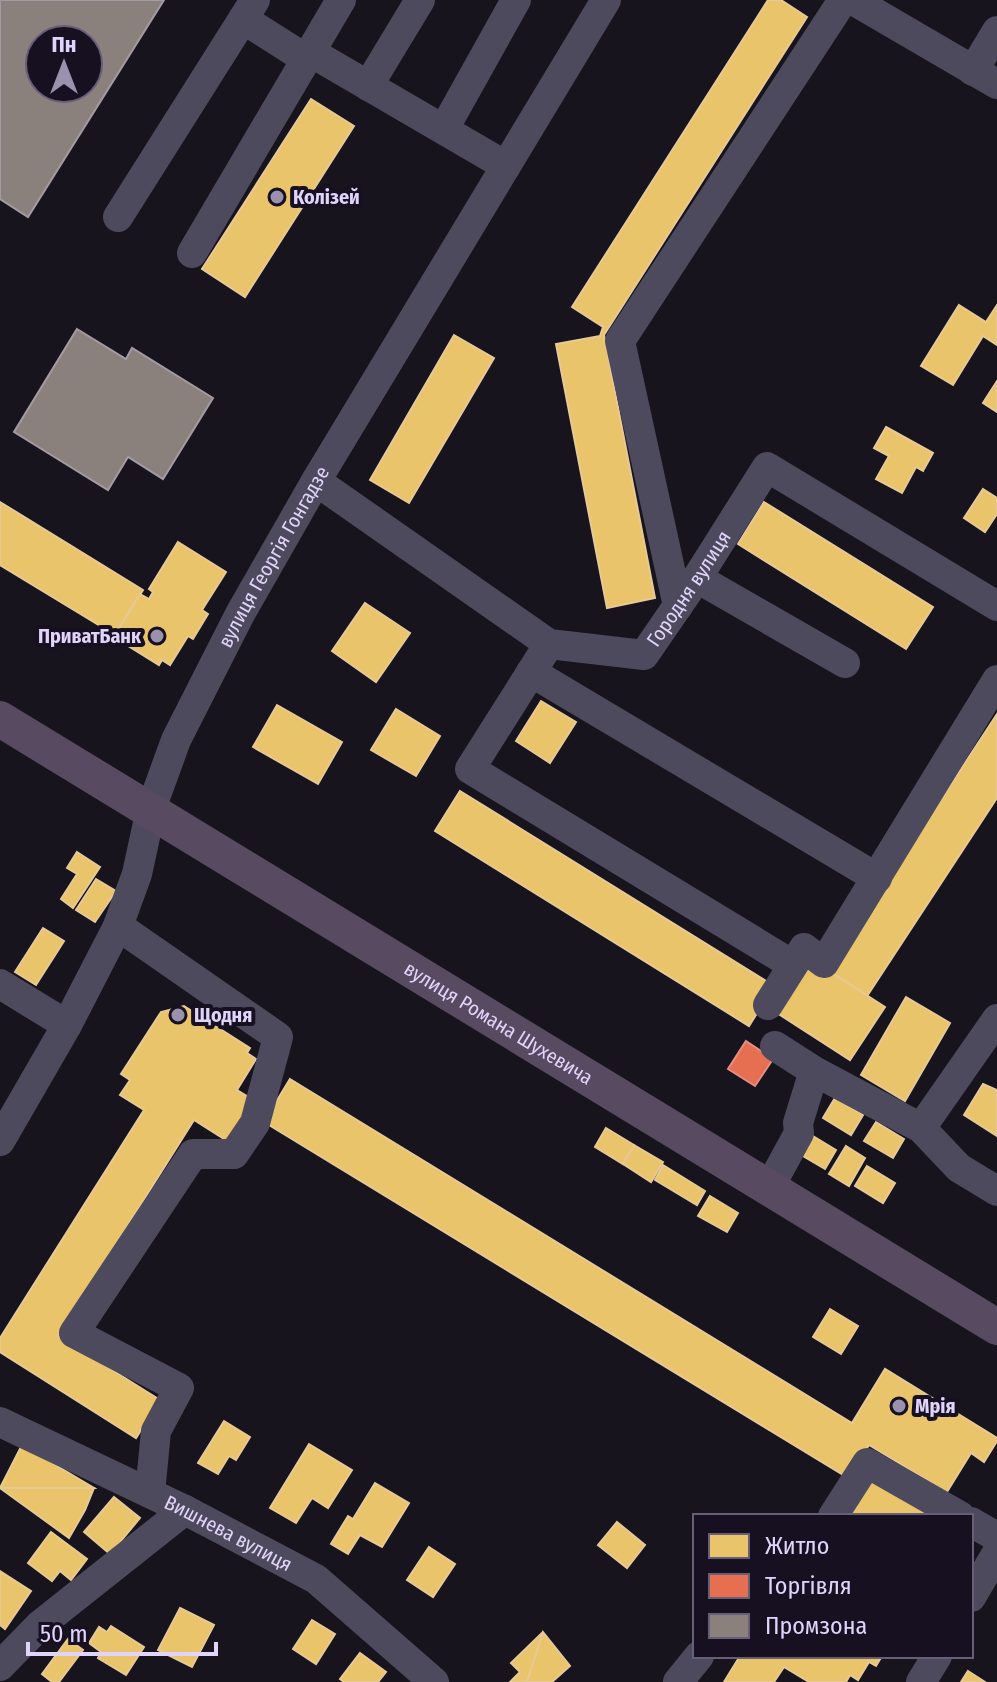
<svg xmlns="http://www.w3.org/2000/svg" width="997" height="1682" font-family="'Fira Sans Condensed',sans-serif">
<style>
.homes{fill:#e9c46a;stroke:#e7c996;stroke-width:2}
.shops{fill:#e76f51;stroke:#e58d84;stroke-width:2}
.industry{fill:#8a817c;stroke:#a49aa2;stroke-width:2;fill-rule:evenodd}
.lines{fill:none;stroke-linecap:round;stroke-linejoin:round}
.minor{stroke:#4e4a5d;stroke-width:30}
.major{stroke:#584a61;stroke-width:36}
.poi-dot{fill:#9a91ad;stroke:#161021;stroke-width:3}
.labels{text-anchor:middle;stroke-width:8;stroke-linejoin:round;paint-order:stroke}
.poi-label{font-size:20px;font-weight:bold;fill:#e1d4fb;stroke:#161021;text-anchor:start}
.street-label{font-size:20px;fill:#e1d4fb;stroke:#161021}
</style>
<rect width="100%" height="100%" fill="#17141d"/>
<g class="homes">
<path d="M768,0H781L807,17L604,335L655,598L607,608L556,344L600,336L603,327L572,307Z"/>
<path d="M311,99L354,126L245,297L202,269Z"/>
<path d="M959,305L986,322L997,305V345L983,336L953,385L921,366Z"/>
<path d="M454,335L494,358L409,503L370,480Z"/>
<path d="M997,381V412L983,403Z"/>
<path d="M886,427L933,453L923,471L916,467L902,493L876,479L889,456L874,448Z"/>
<path d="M983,489L997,498V514L985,532L964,518Z"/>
<path d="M0,502L143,590L115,635L0,565Z"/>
<path d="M764,502L933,607L906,649L738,544Z"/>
<path d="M178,542L226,572L202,610L208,614L193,639L188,636L170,665L162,660L159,665L125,644L128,640L116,633L140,594L149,599L153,592L149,589Z"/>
<path d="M365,603L410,633L376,682L332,651Z"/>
<path d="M541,701L576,722L550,763L516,741Z"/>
<path d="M277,705L342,742L318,784L253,747Z"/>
<path d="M396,709L440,736L416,776L371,750Z"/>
<path d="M997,714V798L867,996L829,971Z"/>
<path d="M460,791L774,986L749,1026L435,831Z"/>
<path d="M77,852L100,867L73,908L61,899L77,874L67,868Z"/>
<path d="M96,879L116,891L95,922L76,910Z"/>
<path d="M43,928L64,941L36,985L15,972Z"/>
<path d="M812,960L885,1007L850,1060L777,1013Z"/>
<path d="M906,997L950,1023L905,1101L861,1075Z"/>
<path d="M184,1006L250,1048L247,1053L256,1059L237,1090L255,1101L229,1142L194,1120L58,1336L160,1400L136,1438L0,1352V1338L144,1110L120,1095L130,1080L121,1074L161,1012Z"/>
<path d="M290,1079L852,1423L885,1369L997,1438V1441L984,1462L971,1453L947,1492L869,1445L848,1478L264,1122Z"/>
<path d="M983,1084L997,1090V1136L964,1115Z"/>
<path d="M835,1098L863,1115L851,1135L823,1118Z"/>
<path d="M876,1122L904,1139L893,1158L864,1141Z"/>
<path d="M606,1128L634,1145L623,1164L595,1147Z"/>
<path d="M808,1133L836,1150L825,1169L796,1152Z"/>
<path d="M634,1145L663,1162L651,1182L623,1164Z"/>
<path d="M846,1146L865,1158L849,1186L829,1174Z"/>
<path d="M663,1165L705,1191L697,1205L655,1180Z"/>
<path d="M867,1166L895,1183L883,1203L855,1186Z"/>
<path d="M710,1196L738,1213L727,1232L698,1216Z"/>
<path d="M830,1309L858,1326L841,1354L813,1337Z"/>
<path d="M224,1421L250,1437L236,1460L229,1456L218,1474L198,1463Z"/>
<path d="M309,1444L352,1470L328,1508L312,1498L296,1523L270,1508Z"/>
<path d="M22,1445L94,1488H0Z"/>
<path d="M867,1478L931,1516H843Z"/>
<path d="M375,1483L409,1503L382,1547L360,1535L348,1554L331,1544L348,1516L353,1519Z"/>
<path d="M0,1488H94L85,1510L69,1538Z"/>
<path d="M114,1497L140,1518L110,1554L84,1532Z"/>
<path d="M617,1522L645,1545L627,1568L598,1545Z"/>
<path d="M51,1532L87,1559L71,1580L60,1571L52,1581L28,1563Z"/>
<path d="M429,1547L455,1564L433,1597L407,1580Z"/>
<path d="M0,1571L31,1591L5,1629L0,1625Z"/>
<path d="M180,1608L214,1625L192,1667L158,1650Z"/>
<path d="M312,1620L335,1634L316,1664L293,1649Z"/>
<path d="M111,1626L144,1647L126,1675L98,1658L101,1652L89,1643L99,1627L107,1632Z"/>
<path d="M543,1632L527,1682H510L520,1672L511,1663Z"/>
<path d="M543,1632L570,1666L552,1682H527Z"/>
<path d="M68,1639L83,1650L59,1682H52L42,1674Z"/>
<path d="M360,1653L386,1672L378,1682H344L340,1679Z"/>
<path d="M740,1656H882L876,1666L869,1662L858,1680L850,1675L846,1682H809L784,1667L774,1682H724Z"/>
<path d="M968,1671L985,1682H961Z"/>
</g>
<path class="shops" d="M746,1041L773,1059L755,1086L728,1069Z"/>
<g class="industry">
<path d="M0,0H164L28,217L0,199ZM40,40H88V88H40Z"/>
<path d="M77,329L126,359L132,348L213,398L163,479L128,457L108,490L14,432Z"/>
</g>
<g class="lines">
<g class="minor">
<path d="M853,0L997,84"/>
<path d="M243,19L295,52L319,57L506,166"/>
<path d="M973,71L997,31"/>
<path d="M368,86L420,0"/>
<path d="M444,129L516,0"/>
<path d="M118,217L255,0"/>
<path d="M192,253L341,0"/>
<path id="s1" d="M316,481L549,644L644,655L697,578L767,467L997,606"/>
<path d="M697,578L845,663"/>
<path d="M678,606L620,341L843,0"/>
<path d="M549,644L470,769L793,965"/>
<path d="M531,672L877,878"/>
<path d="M118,926L278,1037L255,1123L234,1154H193L74,1333L179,1388L156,1431L150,1493"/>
<path d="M0,984L67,1025"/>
<path d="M768,1005L804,948L824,963L997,680"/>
<path d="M775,1046L814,1071L921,1128L959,1168L997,1191"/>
<path d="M921,1128L997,1019"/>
<path id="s2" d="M0,1141L67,1025L118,926L137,874L151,809L176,740L240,614L316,481L606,0"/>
<path d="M769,1188L799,1133L798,1123L814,1071"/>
<path id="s3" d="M0,1422L185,1510L316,1579L434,1682"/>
<path d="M833,1516L867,1463L960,1516"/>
<path d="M971,1522L997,1537"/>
<path d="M971,1597L997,1553"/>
<path d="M0,1666L40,1625L185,1510"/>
<path d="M678,1682L699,1656"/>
<path d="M921,1682L937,1656"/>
</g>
<path class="major" id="s4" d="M0,719L997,1327"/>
</g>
<g class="poi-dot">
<circle cx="277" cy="197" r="8"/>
<circle cx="157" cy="636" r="8"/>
<circle cx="178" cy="1015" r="8"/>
<circle cx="899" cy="1406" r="8"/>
</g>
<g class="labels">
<g class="poi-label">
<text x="293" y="204">Колізей</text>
<text x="141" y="643" text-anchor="end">ПриватБанк</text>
<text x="194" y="1022">Щодня</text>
<text x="915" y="1413">Мрія</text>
</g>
<g class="street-label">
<text dy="7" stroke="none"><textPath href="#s2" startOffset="648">вулиця Георгія Гонгадзе</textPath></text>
<text dy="7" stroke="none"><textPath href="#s1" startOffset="460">Городня вулиця</textPath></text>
<text dy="7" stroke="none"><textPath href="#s4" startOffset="584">вулиця Романа Шухевича</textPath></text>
<text dy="7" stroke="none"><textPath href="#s3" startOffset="254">Вишнева вулиця</textPath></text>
</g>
</g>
<rect x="693" y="1514" width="280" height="144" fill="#161021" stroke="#675e78" stroke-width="2"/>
<rect x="709" y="1534" width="40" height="24" fill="#e9c46a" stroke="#675e78" stroke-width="2"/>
<text x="765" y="1554" font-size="24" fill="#e1d4fb">Житло</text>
<rect x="709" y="1574" width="40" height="24" fill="#e76f51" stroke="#675e78" stroke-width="2"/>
<text x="765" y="1594" font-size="24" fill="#e1d4fb">Торгівля</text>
<rect x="709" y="1614" width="40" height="24" fill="#8a817c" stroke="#675e78" stroke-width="2"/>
<text x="765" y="1634" font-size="24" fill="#e1d4fb">Промзона</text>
<g transform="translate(64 64)"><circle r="38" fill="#161021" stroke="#675e78" stroke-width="2"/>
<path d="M0-6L14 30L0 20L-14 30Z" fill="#9a91ad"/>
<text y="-12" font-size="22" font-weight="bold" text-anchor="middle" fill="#e1d4fb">Пн</text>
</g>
<path d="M28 1642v12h188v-12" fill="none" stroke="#e1d4fb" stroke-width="4"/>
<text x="40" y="1642" font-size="24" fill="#e1d4fb" stroke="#161021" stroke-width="6" paint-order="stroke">50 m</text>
</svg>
